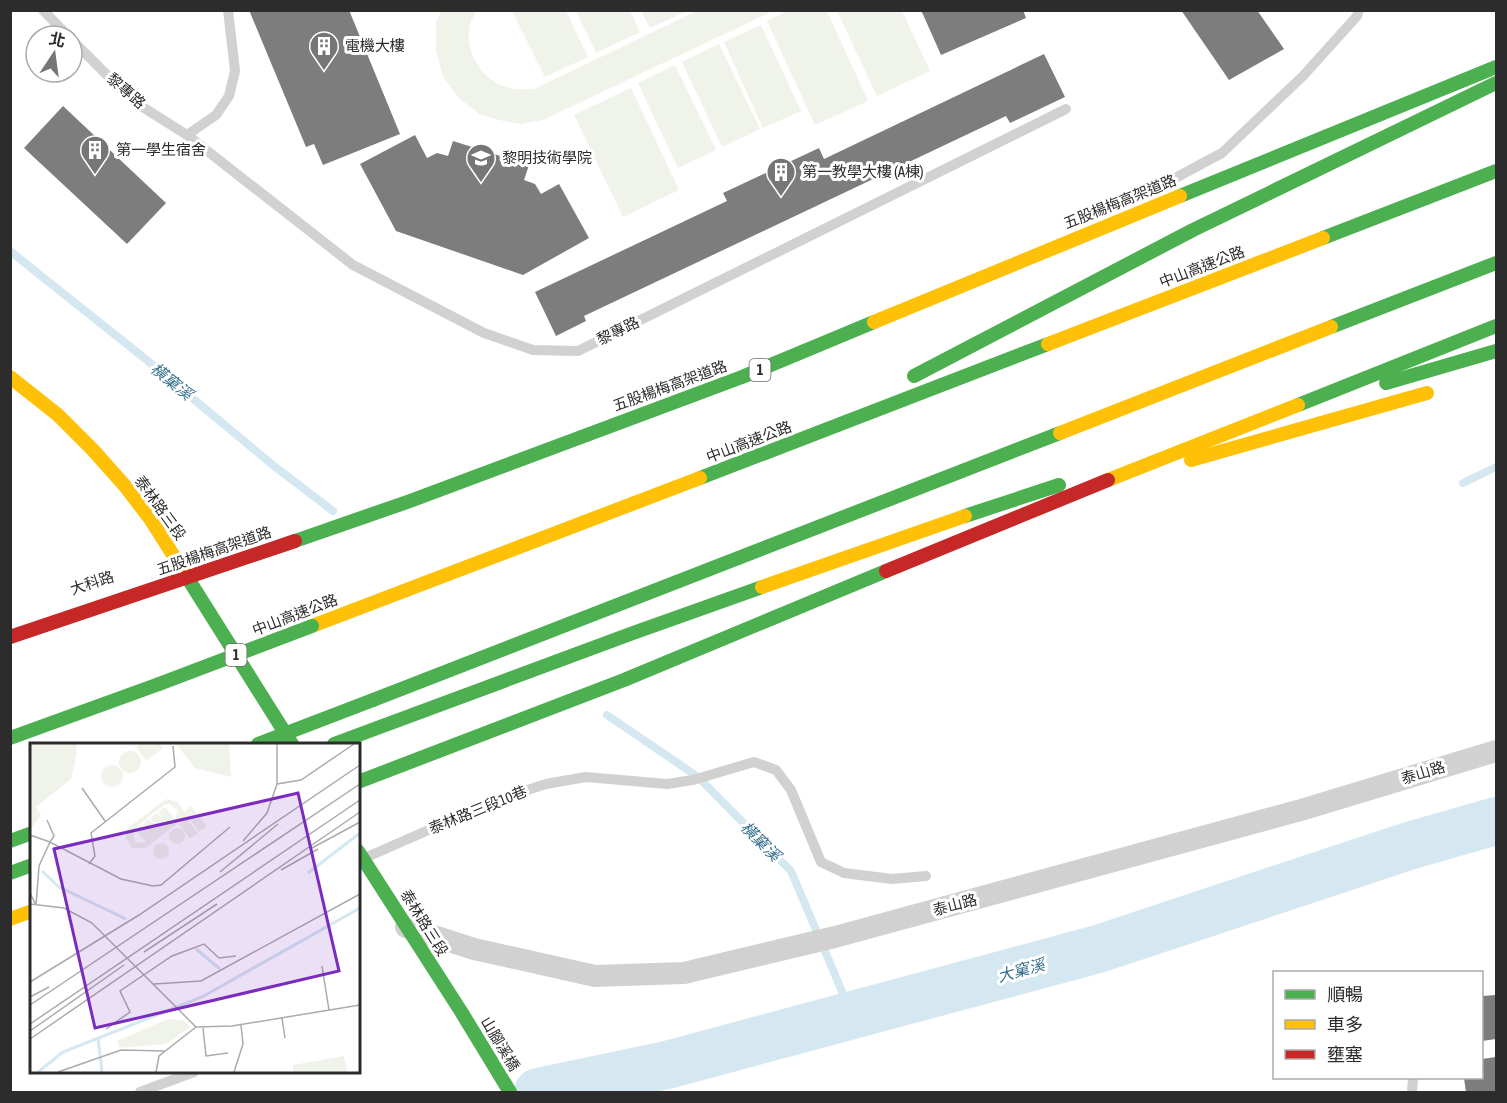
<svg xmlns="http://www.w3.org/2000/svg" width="1507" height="1103" font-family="'Asap Condensed','Noto Sans TC',sans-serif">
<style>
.green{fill:#f0f3ea}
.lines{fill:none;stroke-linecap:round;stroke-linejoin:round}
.stream{stroke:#d5e7f1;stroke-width:8}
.river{stroke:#d5e7f1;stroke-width:48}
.building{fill:#7d7d7d}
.lane{stroke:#d1d1d1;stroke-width:10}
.street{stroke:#d1d1d1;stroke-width:22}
.fast{stroke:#4caf50;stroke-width:14}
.slow{stroke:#ffc107;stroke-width:14}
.fast-bridge{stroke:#4caf50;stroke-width:14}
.slow-bridge{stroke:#ffc107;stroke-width:14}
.jam-bridge{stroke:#c62828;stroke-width:14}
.labels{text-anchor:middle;stroke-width:6;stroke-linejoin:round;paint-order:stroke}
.shield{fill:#fff;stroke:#6b6b6b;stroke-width:1.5}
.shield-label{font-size:14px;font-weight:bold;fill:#2c2c2c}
.poi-label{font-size:15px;fill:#2c2c2c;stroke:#fff;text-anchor:start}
.street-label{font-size:15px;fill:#2c2c2c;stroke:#fff}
.water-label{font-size:16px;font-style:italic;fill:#38718f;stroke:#fff}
.inset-river{fill:none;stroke:#d5e7f1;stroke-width:3}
.inset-road{fill:none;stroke:#ababab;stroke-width:1.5}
.view{fill:#7b2cbf;fill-opacity:0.15;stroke:#7b2cbf;stroke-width:3}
.inset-edge{fill:none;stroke:#2c2c2c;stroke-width:3}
</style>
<rect width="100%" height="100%" fill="#fff"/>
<g class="green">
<path d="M789,10L827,11L868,101L815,125L767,21Z"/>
<path d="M441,11H477C475,14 472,19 470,23C463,53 484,85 515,89C521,90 528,89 534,89L697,11H773L543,120L521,124L499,120L479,114L459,98L443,77L436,49V22Z"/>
<path d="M512,11H566L588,57L545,77Z"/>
<path d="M576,11H630L640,32L596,53Z"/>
<path d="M641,11H687L650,28Z"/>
<path d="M837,11H902L930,71L877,96Z"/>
<path d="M761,25L801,111L763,128L724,42Z"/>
<path d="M719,44L760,129L722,147L682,62Z"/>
<path d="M675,65L716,150L678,168L638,83Z"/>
<path d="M631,88L679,190L623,217L574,115Z"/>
</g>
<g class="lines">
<g class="stream">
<path d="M10,251L143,357L274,466L333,511"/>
<path d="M1463,483L1496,467"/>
<path d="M607,715L698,777L791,871L852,1015"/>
</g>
<path class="river" d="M538,1092L667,1065L1098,949L1412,845L1496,821"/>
</g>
<g class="building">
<path d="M249,10H349L400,134L323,165L314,144L306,147Z"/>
<path d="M921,10H1023L1026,18L941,55Z"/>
<path d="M1181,10H1257L1284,49L1229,80Z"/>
<path d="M1044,54L1065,97L1010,123L1006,116L584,316L586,321L556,336L535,292L727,201L723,193L819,148L824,159Z"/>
<path d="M63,106L166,203L127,244L24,148Z"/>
<path d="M415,135L427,158L437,153L448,156L453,141L529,165L524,180L535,184L541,194L559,184L589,238L523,275L396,231L360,164Z"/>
<path d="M1496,995V1039L1482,1041V996Z"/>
<path d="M1496,1057V1092H1466L1464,1078H1482V1059Z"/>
</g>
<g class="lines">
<g class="lane">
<path d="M43,10L68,36"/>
<path d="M72,40L133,101L187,135L353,265L484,333L533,350L578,351L1066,109"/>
<path d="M187,135L216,115L229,96L235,71L228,10"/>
<path d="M1149,192L1222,153L1303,76L1357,16L1359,10"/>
<path d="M367,857L499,799L546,784L586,777L667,784L693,780L754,762L776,770L791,790L821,862L844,873L892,879L926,876"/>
<path d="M140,1092L194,1072"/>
<path d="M1412,1092L1413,1078"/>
</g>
<path class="street" d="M406,927L474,949L595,976L684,973L835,937L1301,810L1496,751"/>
<g class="fast">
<path d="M1323,238L1496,171"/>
<path d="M1331,327L1496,263"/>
<path d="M914,376L1193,230L1496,83"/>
<path d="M1386,383L1496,351"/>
<path d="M700,478L1048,344"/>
<path d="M965,516L1059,485"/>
<path d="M187,577L292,744"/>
<path d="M373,700L1060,433"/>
<path d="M10,738L159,684"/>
<path d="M334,744L633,633L762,587"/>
<path d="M10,841L32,833"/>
<path d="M358,851L462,1013L510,1092"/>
<path d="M10,873L32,865"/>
</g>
<g class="slow">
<path d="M1048,344L1323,238"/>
<path d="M10,377L58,415L93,450L125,486L151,520L187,577"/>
<path d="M1060,433L1331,327"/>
<path d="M1191,460L1427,393"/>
<path d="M762,587L965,516"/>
<path d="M312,626L700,478"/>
<path d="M10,919L32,911"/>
</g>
<g class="fast-bridge">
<path d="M1180,196L1496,67"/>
<path d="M1298,405L1496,326"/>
<path d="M295,541L410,501L742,377L874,322"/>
<path d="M159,684L312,626"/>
<path d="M258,744L373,700"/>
<path d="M358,782L624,680L886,571"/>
</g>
<g class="slow-bridge">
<path d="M874,322L1180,196"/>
<path d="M1108,480L1298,405"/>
</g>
<g class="jam-bridge">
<path d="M886,571L1108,480"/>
<path d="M10,637L295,541"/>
</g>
</g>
<defs>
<g id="building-pin" transform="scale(1.5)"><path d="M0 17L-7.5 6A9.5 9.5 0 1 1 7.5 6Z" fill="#767676" stroke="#fff"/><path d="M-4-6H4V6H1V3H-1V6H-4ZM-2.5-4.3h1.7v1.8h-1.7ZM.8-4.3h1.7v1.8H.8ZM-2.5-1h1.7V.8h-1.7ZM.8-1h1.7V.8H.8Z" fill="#fff"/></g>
<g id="university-pin" transform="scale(1.5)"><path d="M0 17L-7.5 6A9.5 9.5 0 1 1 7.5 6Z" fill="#767676" stroke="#fff"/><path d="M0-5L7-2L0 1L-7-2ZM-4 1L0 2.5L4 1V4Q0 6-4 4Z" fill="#fff"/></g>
</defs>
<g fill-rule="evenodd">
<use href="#building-pin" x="324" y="46"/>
<use href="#building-pin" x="95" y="150"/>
<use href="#university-pin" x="481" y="158"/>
<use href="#building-pin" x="781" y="172"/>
</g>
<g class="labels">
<g class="shield">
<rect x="749.5" y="359" width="21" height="22" rx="4.5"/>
<rect x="225.5" y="644" width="21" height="22" rx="4.5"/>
</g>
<g class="shield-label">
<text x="760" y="375">1</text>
<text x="236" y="660">1</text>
</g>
<g class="poi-label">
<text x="345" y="51">電機大樓</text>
<text x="116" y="155">第一學生宿舍</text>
<text x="502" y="163">黎明技術學院</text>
<text x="802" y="177">第一教學大樓 (A棟)</text>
</g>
<g class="street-label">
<text transform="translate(126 91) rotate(41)" y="5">黎專路</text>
<text transform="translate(1120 202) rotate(-22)" y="5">五股楊梅高架道路</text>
<text transform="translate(1202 267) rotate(-21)" y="5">中山高速公路</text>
<text transform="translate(618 331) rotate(-26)" y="5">黎專路</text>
<text transform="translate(670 386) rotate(-20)" y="5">五股楊梅高架道路</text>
<text transform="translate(749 442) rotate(-21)" y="5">中山高速公路</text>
<text transform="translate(160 508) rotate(54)" y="5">泰林路三段</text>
<text transform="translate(214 551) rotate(-19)" y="5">五股楊梅高架道路</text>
<text transform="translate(92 583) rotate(-18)" y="5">大科路</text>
<text transform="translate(295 615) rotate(-21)" y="5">中山高速公路</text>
<text transform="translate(1423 773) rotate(-17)" y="5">泰山路</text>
<text transform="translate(478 810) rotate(-22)" y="5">泰林路三段10巷</text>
<text transform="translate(955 905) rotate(-15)" y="5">泰山路</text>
<text transform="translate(424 923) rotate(58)" y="5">泰林路三段</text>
<text transform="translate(500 1044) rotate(59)" y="5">山腳溪橋</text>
</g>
<g class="water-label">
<text transform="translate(172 381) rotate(39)" y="6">橫窠溪</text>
<text transform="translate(761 841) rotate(45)" y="6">橫窠溪</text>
<text transform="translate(1021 970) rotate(-15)" y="6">大窠溪</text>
</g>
</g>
<g transform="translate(30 743)">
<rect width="330" height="330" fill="#fff"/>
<path d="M0,1H46L47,9L41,36L6,64L11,72L1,86ZM111,1H130L133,5L116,18L106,4ZM146,1H199L201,34L165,25ZM89 19a11 11 0 1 1 22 0a11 11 0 1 1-22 0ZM71 33a11 11 0 1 1 22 0a11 11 0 1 1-22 0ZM136,56L148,59L154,69L161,63L177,83L169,89L157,73L116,105H102L95,94L98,85ZM140,61L148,68L145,76L135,64L128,69L138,81L127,70L120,75L130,87L119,76L113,81L123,93L112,82L105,87L116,99L105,100L103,87L134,62ZM156,75L168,90L160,96L149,81ZM139 93a8 8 0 1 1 16 0a8 8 0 1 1-16 0ZM123 108a8 8 0 1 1 16 0a8 8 0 1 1-16 0ZM138,276L153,277L160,284L136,301L89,305L87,298ZM314,313L317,329H263V322Z" fill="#f0f3ea" fill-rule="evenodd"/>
<path class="inset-river" d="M12,128L29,144L96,176M278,130L330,90M166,206L190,226M68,295L72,329M8,329L33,309L172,254L330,165"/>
<path class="inset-road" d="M247,1V41M52,45L75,78M0,92L20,99L24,93L17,77M213,98L237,70L247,41L271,37L324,1M282,105L330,79M0,116V150L6,162M59,121L65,113L61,90L145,24L143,3M251,127L288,106M190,129L248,81M0,161L34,165L62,180L166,284L202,283L330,262M6,162L9,123L20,99L91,136L123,143L131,142L200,84M114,209L187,161M292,223L299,267M0,239L109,172L330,22M124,241L171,238L330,151M0,254L19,244M0,262L330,41M252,275L255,295M0,281L330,57M173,285L176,313L198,310M76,286L100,269L90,248L142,213L174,201L189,215L206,213M0,288L94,222M0,296L330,69M28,329L91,307L134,308M126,329L129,313L166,284M204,329L213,301L211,282"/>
<path class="view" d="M268,50L309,228L65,285L24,106Z"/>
<rect width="330" height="330" class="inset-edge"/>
</g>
<rect width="1507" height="1103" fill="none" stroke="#2c2c2c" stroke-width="24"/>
<rect x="1273" y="971" width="210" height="108" fill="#ffffff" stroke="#ababab" stroke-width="1.5"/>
<rect x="1285" y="990" width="30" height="9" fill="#4caf50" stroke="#ababab" stroke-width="1.5"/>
<text x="1327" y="1001" font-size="18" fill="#2c2c2c">順暢</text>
<rect x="1285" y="1020" width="30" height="9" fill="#ffc107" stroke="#ababab" stroke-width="1.5"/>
<text x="1327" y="1031" font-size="18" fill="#2c2c2c">車多</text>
<rect x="1285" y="1050" width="30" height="9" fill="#c62828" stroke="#ababab" stroke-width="1.5"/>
<text x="1327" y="1061" font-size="18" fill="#2c2c2c">壅塞</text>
<g transform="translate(54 54) rotate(13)"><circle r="28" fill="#ffffff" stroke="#ababab" stroke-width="1.5"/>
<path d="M0-4.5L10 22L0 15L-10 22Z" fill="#767676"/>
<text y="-9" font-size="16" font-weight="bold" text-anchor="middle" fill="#2c2c2c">北</text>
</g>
</svg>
